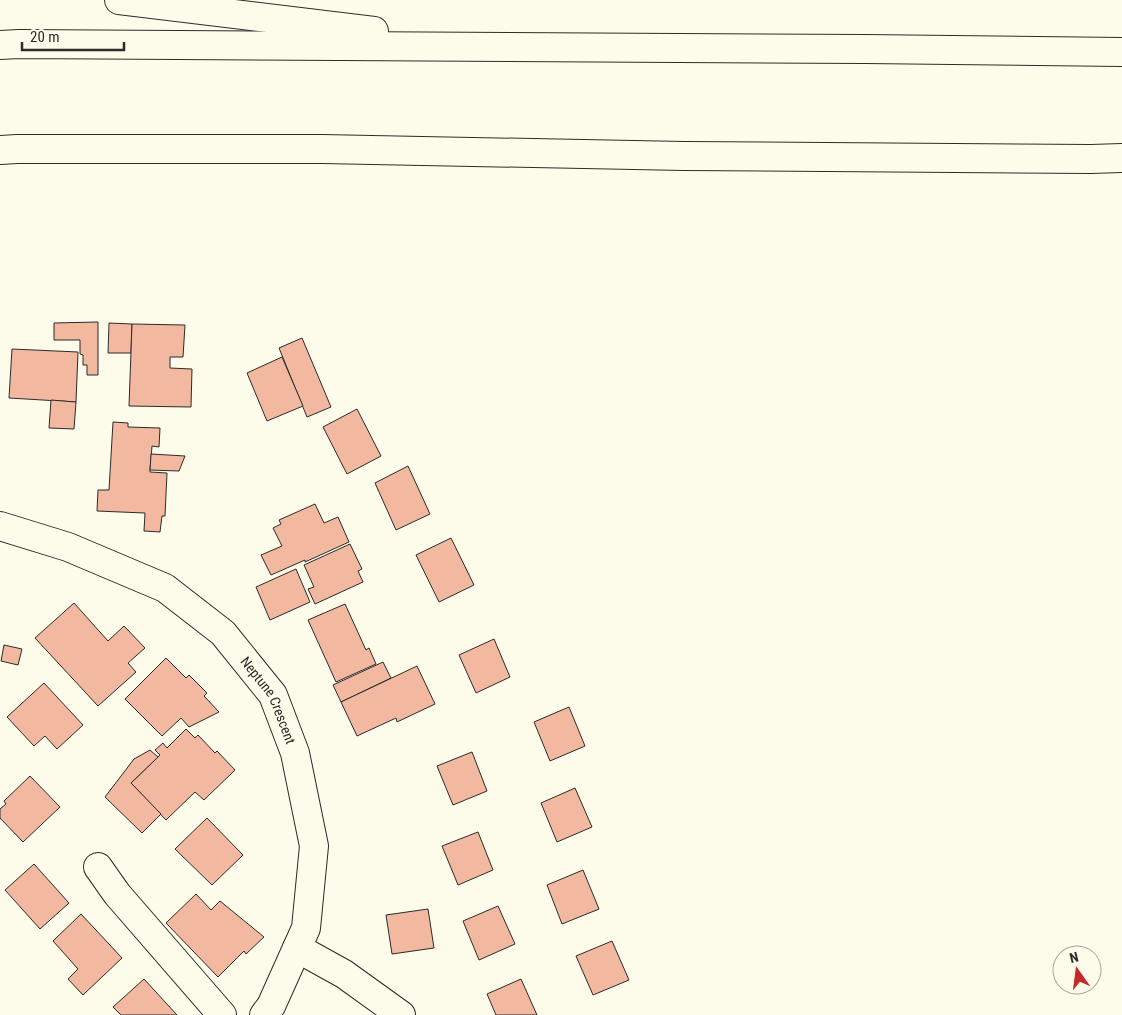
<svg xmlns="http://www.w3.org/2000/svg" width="1122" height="1015" font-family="'Roboto Condensed',sans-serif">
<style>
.building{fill:#f2b8a0;stroke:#2b2b2b}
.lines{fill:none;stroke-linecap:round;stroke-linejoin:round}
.minor-casing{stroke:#2b2b2b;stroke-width:30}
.motorway-casing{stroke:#2b2b2b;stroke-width:30}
.minor{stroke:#fdfbea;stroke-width:28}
.motorway{stroke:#fdfbea;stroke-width:28}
.labels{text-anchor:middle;stroke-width:4;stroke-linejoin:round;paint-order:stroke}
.street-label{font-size:14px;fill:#2b2b2b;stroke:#fdfbea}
</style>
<rect width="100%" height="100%" fill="#fdfbea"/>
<g class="building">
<path d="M98,322V375H87V365H83V355L80,354V340H54V323Z"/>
<path d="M109,323L132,324L131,353H108Z"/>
<path d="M132,324L185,325L183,357H170V368L192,369L191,407L129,406Z"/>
<path d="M302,338L331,407L307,417L279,348Z"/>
<path d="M12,349L78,352L76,402L9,398Z"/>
<path d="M282,357L303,406L267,421L247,373Z"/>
<path d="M51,400L76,402L74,429L49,428Z"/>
<path d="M357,409L381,456L347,474L323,427Z"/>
<path d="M113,422L128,423V427L160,428L159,447L152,446L150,470V472L167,473L165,516H162L160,532L144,531L145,513L97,511L98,490H109Z"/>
<path d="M151,454L185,456L179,471L150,470Z"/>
<path d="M408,466L430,514L396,530L375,483Z"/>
<path d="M315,504L324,523L338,517L349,542L305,562V560L271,575L261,555L282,546L273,528L281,524L279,520Z"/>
<path d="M451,538L474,585L439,602L416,555Z"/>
<path d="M350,544L362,569L358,571L363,582L315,604L308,589L314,587L304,565Z"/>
<path d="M296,569L310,602L270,620L256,587Z"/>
<path d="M74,603L108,641L124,626L145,648L128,663L136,672L98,706L35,638Z"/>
<path d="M345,604L366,650L369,648L376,664L336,682L308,620Z"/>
<path d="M494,639L510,677L476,693L459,655Z"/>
<path d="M4,645L22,649L18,665L1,661Z"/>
<path d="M166,658L186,678L189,675L207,693L204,696L219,712L189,727L181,718L162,736L125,699Z"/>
<path d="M383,662L391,678L341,702L333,685Z"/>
<path d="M417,666L435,704L397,722L396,718L357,736L341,702Z"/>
<path d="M44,683L83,725L57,749L45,736L34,746L7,717Z"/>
<path d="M569,707L585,746L550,761L534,722Z"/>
<path d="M186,729L195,738L198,735L215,753L217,751L235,770L204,800L195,792L166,820L131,783L160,755L155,750L163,743L167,748Z"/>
<path d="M150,750L158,757L131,783L161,814L142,833L105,797L134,759Z"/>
<path d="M472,752L487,791L453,805L437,766Z"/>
<path d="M30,776L60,807L23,842L0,818V809L6,804L4,801Z"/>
<path d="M575,788L592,827L557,842L541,803Z"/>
<path d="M207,818L243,855L212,885L175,849Z"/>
<path d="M478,832L493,870L458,885L442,846Z"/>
<path d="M34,864L69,903L40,929L5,890Z"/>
<path d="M583,870L599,909L562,924L547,885Z"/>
<path d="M196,894L211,910L220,901L264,937L246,954L244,951L218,977L166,923Z"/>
<path d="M498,906L515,944L479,960L463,921Z"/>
<path d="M428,909L434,948L392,954L386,915Z"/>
<path d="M81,914L122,958L83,995L68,979L78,969L53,941Z"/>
<path d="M612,941L629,980L593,995L576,956Z"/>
<path d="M144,979L177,1015H121L113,1007Z"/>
<path d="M521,979L537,1015H496L487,994Z"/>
</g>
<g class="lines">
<g class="minor-casing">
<g id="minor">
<path id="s1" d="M0,526L68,547L165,588L223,633L273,695L295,753L314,846L306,928L271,1006L264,1015"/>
<path d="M98,867L117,894L222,1015"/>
<path d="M297,948L344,974L401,1015"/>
</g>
</g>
<g class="motorway-casing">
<g id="motorway">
<path d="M119,0L374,31"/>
<path d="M0,45L19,44L865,49L1122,52"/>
<path d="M0,150L17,149H322L684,156L1091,159L1122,158"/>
</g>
</g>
<use href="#minor" class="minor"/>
<use href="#motorway" class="motorway"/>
</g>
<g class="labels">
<g class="street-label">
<text dy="5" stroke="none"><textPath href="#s1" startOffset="332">Neptune Crescent</textPath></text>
</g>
</g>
<g transform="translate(1077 970) rotate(346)"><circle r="24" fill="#fdfbea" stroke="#a9a89e"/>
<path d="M0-4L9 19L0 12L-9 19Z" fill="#c62828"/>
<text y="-8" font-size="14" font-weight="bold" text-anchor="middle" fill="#2b2b2b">N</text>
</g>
<path d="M22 42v8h102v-8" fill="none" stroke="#2b2b2b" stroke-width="2.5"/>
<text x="30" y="42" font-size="15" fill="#2b2b2b" stroke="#fdfbea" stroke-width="4" paint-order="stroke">20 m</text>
</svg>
